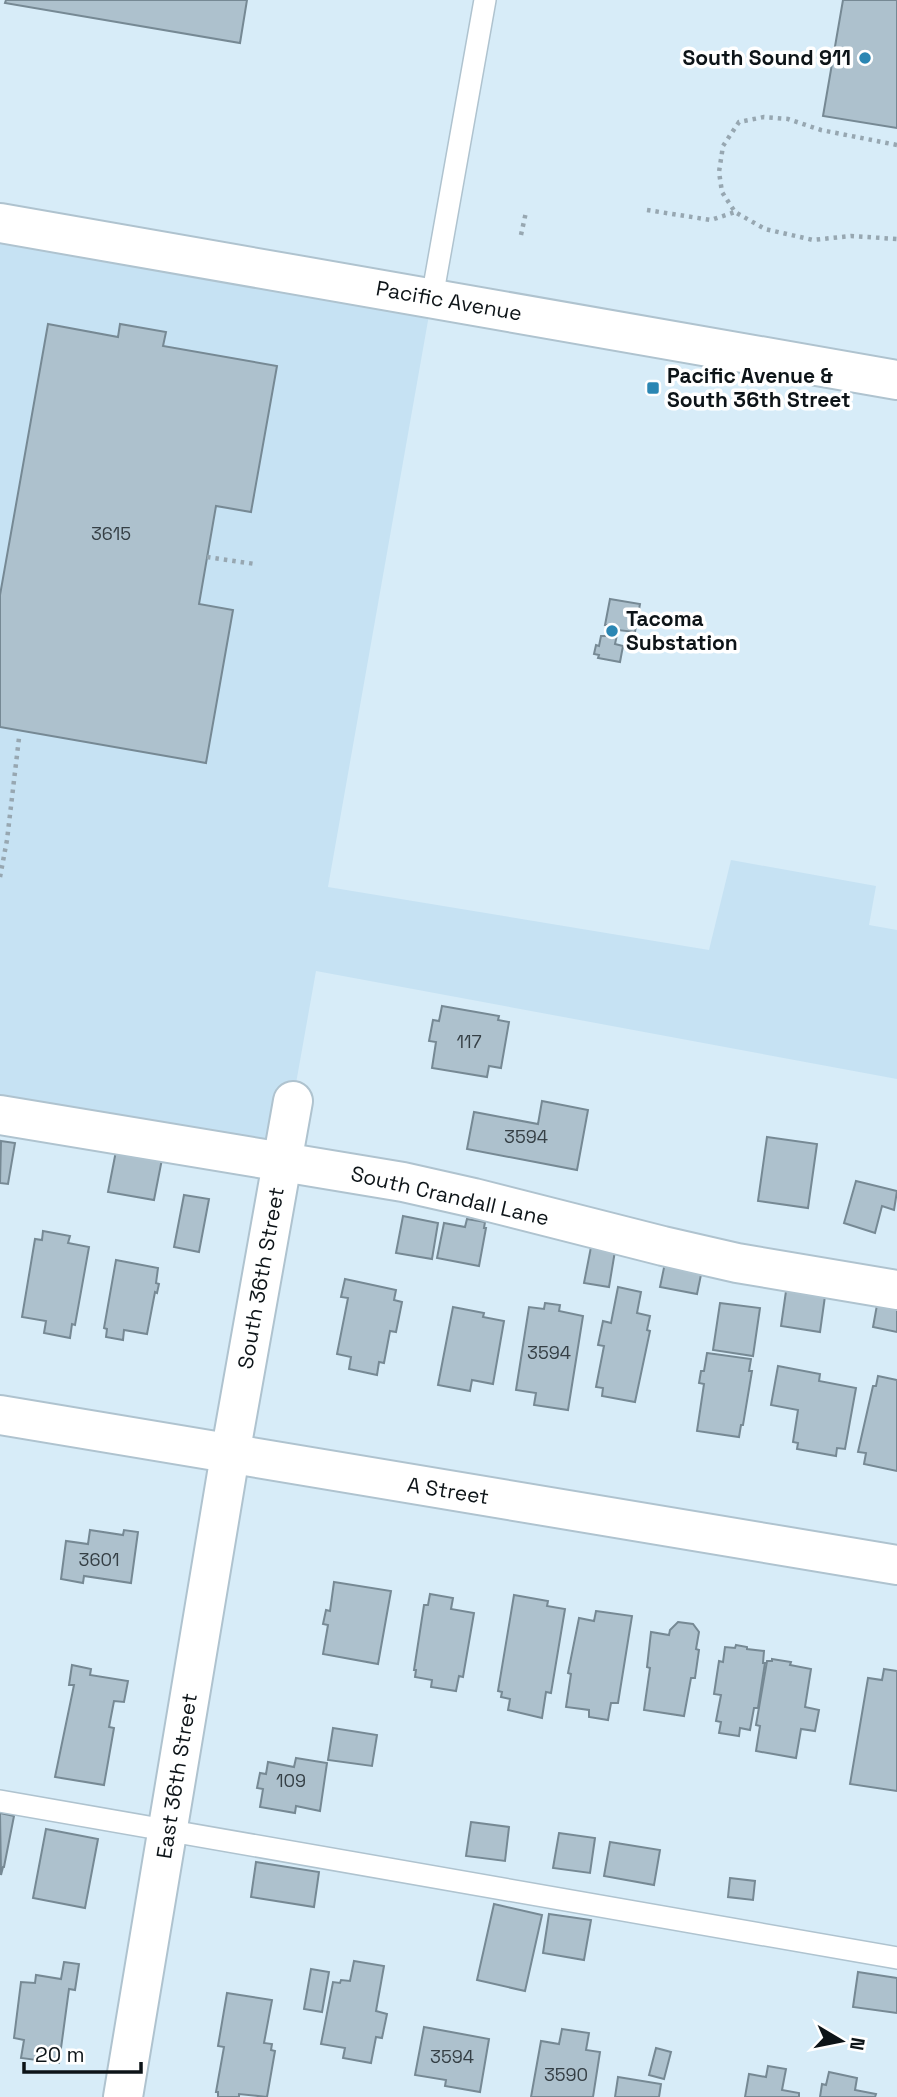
<svg xmlns="http://www.w3.org/2000/svg" width="897" height="2097" font-family="'Space Grotesk',sans-serif">
<style>
.built{fill:#c6e2f3}
.building{fill:#adc1cd;stroke:#768994;stroke-width:2}
.lines{fill:none;stroke-linecap:round;stroke-linejoin:round}
.service-casing{stroke:#afc3cf;stroke-width:24}
.minor-casing{stroke:#afc3cf;stroke-width:42}
.primary-casing{stroke:#afc3cf;stroke-width:42}
.path{stroke:#97a7b1;stroke-width:4.5;stroke-dasharray:3.5 5;stroke-linecap:butt}
.service{stroke:#fff;stroke-width:21}
.minor{stroke:#fff;stroke-width:38}
.primary{stroke:#fff;stroke-width:38}
.poi-dot{fill:#2a86b3;stroke:#fff;stroke-width:2.5}
.labels{text-anchor:middle;stroke-width:7;stroke-linejoin:round;paint-order:stroke}
.number-label{font-size:18px;fill:#353f45}
.poi-label{font-size:21px;font-weight:bold;fill:#0d1418;stroke:#fff;text-anchor:start}
.street-label{font-size:21px;fill:#0d1418;stroke:#fff}
</style>
<rect width="100%" height="100%" fill="#d7ecf8"/>
<path class="built" d="M0,223L432,298L328,887L709,950L731,860L876,886L869,925L897,930V1079L316,971L282,1162L0,1115Z"/>
<g class="building">
<path d="M6,0H247L240,43L5,3Z"/>
<path d="M843,0H897V128L823,116Z"/>
<path d="M48,324L118,337L120,324L166,332L163,346L277,366L251,512L216,506L199,604L233,610L206,763L0,727V595Z"/>
<path d="M610,599L640,604L635,632L618,630L615,644L623,646L620,662L598,658L599,655L594,654L596,645L599,646L601,636H606L608,625H605Z"/>
<path d="M442,1006L499,1016L498,1020L509,1022L501,1068L489,1066L487,1077L432,1068L436,1042L429,1041L433,1020L439,1021Z"/>
<path d="M542,1101L588,1110L577,1170L467,1149L474,1112L538,1124Z"/>
<path d="M767,1137L817,1144L808,1208L758,1201Z"/>
<path d="M1,1141L15,1143L8,1184L0,1183Z"/>
<path d="M116,1151L162,1159L154,1200L108,1192Z"/>
<path d="M856,1181L897,1191L894,1210L882,1206L875,1233L844,1223Z"/>
<path d="M184,1195L209,1199L199,1252L174,1247Z"/>
<path d="M403,1216L438,1223L432,1259L396,1253Z"/>
<path d="M467,1219L485,1222L484,1228H486L479,1266L437,1258L444,1223L465,1227Z"/>
<path d="M43,1231L70,1236L68,1243L89,1247L75,1325L72,1324L70,1338L44,1333L46,1321L22,1317L35,1239L42,1240Z"/>
<path d="M591,1247L615,1251L609,1287L584,1283Z"/>
<path d="M666,1258L703,1265L697,1294L660,1287Z"/>
<path d="M116,1260L158,1268L156,1283L159,1284L157,1293L155,1292L147,1334L124,1330L123,1340L106,1337L107,1329L104,1328Z"/>
<path d="M345,1279L396,1290L394,1300L402,1302L396,1332L390,1331L384,1363L379,1362L377,1375L349,1369L351,1357L337,1354L348,1298L341,1297Z"/>
<path d="M787,1284L826,1289L820,1332L781,1326Z"/>
<path d="M618,1287L641,1292L637,1313L650,1316L647,1330L650,1331L635,1402L602,1396L603,1388L596,1387L604,1346L598,1345L603,1321L611,1323Z"/>
<path d="M879,1294L897,1298V1332L873,1327Z"/>
<path d="M545,1303L560,1305L559,1311L583,1316L568,1410L534,1405L536,1393L516,1390L529,1307L544,1309Z"/>
<path d="M720,1303L760,1308L753,1356L713,1350Z"/>
<path d="M453,1307L484,1313L483,1317L504,1321L493,1384L472,1380L470,1391L438,1385Z"/>
<path d="M707,1353L751,1359L749,1371H752L743,1425H741L739,1437L697,1431L704,1384L699,1383L701,1371H704Z"/>
<path d="M778,1366L820,1374L819,1381L856,1388L845,1449L837,1448L836,1456L797,1449L798,1443L793,1442L798,1410L771,1405Z"/>
<path d="M878,1376L897,1380V1471L864,1464L866,1453L858,1452L873,1386H876Z"/>
<path d="M90,1530L123,1535L124,1530L138,1532L131,1583L84,1576L83,1583L61,1579L66,1541L88,1544Z"/>
<path d="M334,1582L391,1591L378,1664L323,1654L328,1625L323,1624L326,1610L330,1611Z"/>
<path d="M430,1594L453,1598L451,1609L474,1613L463,1677L459,1676L456,1691L431,1687L432,1680L415,1677L416,1670H414L424,1605H428Z"/>
<path d="M514,1595L548,1601L547,1606L565,1609L551,1693L546,1692L542,1718L508,1710L510,1699L501,1697L502,1692L498,1691Z"/>
<path d="M596,1611L632,1616L618,1703H611L608,1720L589,1717V1710L566,1707L571,1674L568,1673L579,1618L594,1621Z"/>
<path d="M678,1622L693,1624L699,1632L696,1649L699,1650L695,1678H691L684,1716L644,1710L650,1668L647,1667L651,1632L669,1635L670,1630Z"/>
<path d="M736,1645L747,1647V1649L764,1651L763,1663H765L758,1708H754L750,1730L740,1728L739,1736L719,1733L721,1722L716,1721L721,1695L714,1694L719,1661L723,1662L725,1647L735,1648Z"/>
<path d="M772,1659L791,1662L790,1665L811,1669L805,1707L819,1710L815,1731L801,1729L796,1758L756,1751L760,1726L756,1725L767,1661H772Z"/>
<path d="M72,1665L91,1669L90,1675L128,1681L124,1702L114,1701L109,1727L114,1728L104,1785L55,1777L74,1685H69Z"/>
<path d="M884,1669L897,1671V1791L850,1784L868,1678L882,1680Z"/>
<path d="M333,1728L377,1735L372,1766L328,1760Z"/>
<path d="M296,1758L327,1763L320,1811L296,1806L295,1813L260,1807L263,1789L257,1788L260,1773L266,1774L268,1762L294,1767Z"/>
<path d="M0,1813L14,1816L4,1867H3L1,1875Z"/>
<path d="M471,1822L509,1827L505,1861L466,1856Z"/>
<path d="M46,1829L98,1839L85,1908L33,1898Z"/>
<path d="M559,1833L595,1838L590,1873L553,1868Z"/>
<path d="M610,1842L660,1850L654,1885L604,1876Z"/>
<path d="M256,1862L319,1872L314,1907L251,1897Z"/>
<path d="M730,1878L755,1881L753,1900L728,1897Z"/>
<path d="M494,1904L542,1915L525,1991L477,1980Z"/>
<path d="M549,1914L591,1920L584,1960L543,1953Z"/>
<path d="M354,1961L384,1966L376,2011L387,2014L382,2038L376,2037L371,2063L343,2058L345,2048L321,2044L333,1982L340,1983L341,1980L350,1981Z"/>
<path d="M64,1962L79,1964L75,1990L69,1989L59,2063L21,2058L24,2040L14,2038L21,1982L35,1983L36,1975L61,1979Z"/>
<path d="M311,1969L329,1972L322,2012L304,2009Z"/>
<path d="M858,1972L897,1978V2013L853,2007Z"/>
<path d="M227,1993L272,2000L264,2043L272,2044L271,2050L275,2051L267,2097L239,2094V2097H218V2092H216L224,2047L218,2046Z"/>
<path d="M424,2027L489,2039L480,2092L445,2086L446,2080L415,2075Z"/>
<path d="M562,2029L589,2033L586,2050L600,2052L593,2097H531L541,2041L559,2044Z"/>
<path d="M656,2048L671,2052L664,2079L649,2075Z"/>
<path d="M768,2066L786,2069L782,2090L799,2093V2097H745L749,2074L766,2077Z"/>
<path d="M829,2072L857,2078L855,2090L876,2094L875,2097H820L822,2084L826,2085Z"/>
<path d="M618,2077L661,2084L659,2097H615Z"/>
</g>
<g class="lines">
<g class="service-casing">
<g id="service">
<path d="M432,298L485,0"/>
<path d="M0,1801L897,1958"/>
</g>
</g>
<g class="minor-casing">
<g id="minor">
<path d="M0,1115L403,1182L474,1198L663,1246L737,1263L897,1290"/>
<path d="M0,1415L897,1565"/>
<path d="M123,2097L230,1455L293,1101"/>
</g>
</g>
<g class="primary-casing">
<path id="primary" d="M0,223L897,380"/>
</g>
<g class="path">
<path d="M897,145L821,130L788,119L764,117L739,122L723,146L719,172L722,192L735,212L765,229L813,240L851,236L897,239"/>
<path d="M647,210L711,220L735,212"/>
<path d="M521,235L526,212"/>
<path d="M207,557L255,564"/>
<path d="M0,877L7,840L19,738"/>
</g>
<use href="#service" class="service"/>
<use href="#minor" class="minor"/>
<use href="#primary" class="primary"/>
</g>
<g class="poi-dot">
<circle cx="865" cy="58" r="7"/>
<rect x="646" y="381" width="14" height="14" rx="3.5"/>
<circle cx="612" cy="631" r="7"/>
</g>
<g class="labels">
<g class="number-label">
<text x="111" y="540">3615</text>
<text x="469" y="1048">117</text>
<text x="526" y="1143">3594</text>
<text x="549" y="1359">3594</text>
<text x="99" y="1566">3601</text>
<text x="291" y="1787">109</text>
<text x="452" y="2063">3594</text>
<text x="566" y="2081">3590</text>
</g>
<g class="poi-label">
<text x="851" y="65" text-anchor="end">South Sound 911</text>
<text x="667" y="383">Pacific Avenue &amp;<tspan x="667" dy="24">South 36th Street</tspan></text>
<text x="626" y="626">Tacoma<tspan x="626" dy="24">Substation</tspan></text>
</g>
<g class="street-label">
<text transform="translate(449 301) rotate(10)" y="7">Pacific Avenue</text>
<text transform="translate(450 1196) rotate(13)" y="7">South Crandall Lane</text>
<text transform="translate(261 1278) rotate(-80)" y="7">South 36th Street</text>
<text transform="translate(448 1491) rotate(9)" y="7">A Street</text>
<text transform="translate(177 1776) rotate(-81)" y="7">East 36th Street</text>
</g>
</g>
<g transform="translate(841 2041) rotate(100)" stroke="#ffffff" stroke-width="5" paint-order="stroke">
<path d="M0-5L12 26L0 18L-12 26Z" fill="#0d1418"/>
<text y="-10" font-size="19" font-weight="bold" text-anchor="middle" fill="#0d1418">N</text>
</g>
<path d="M24 2062v10h117v-10" fill="none" stroke="#0d1418" stroke-width="3.5"/>
<text x="35" y="2062" font-size="21" fill="#0d1418" stroke="#ffffff" stroke-width="5" paint-order="stroke">20 m</text>
</svg>
